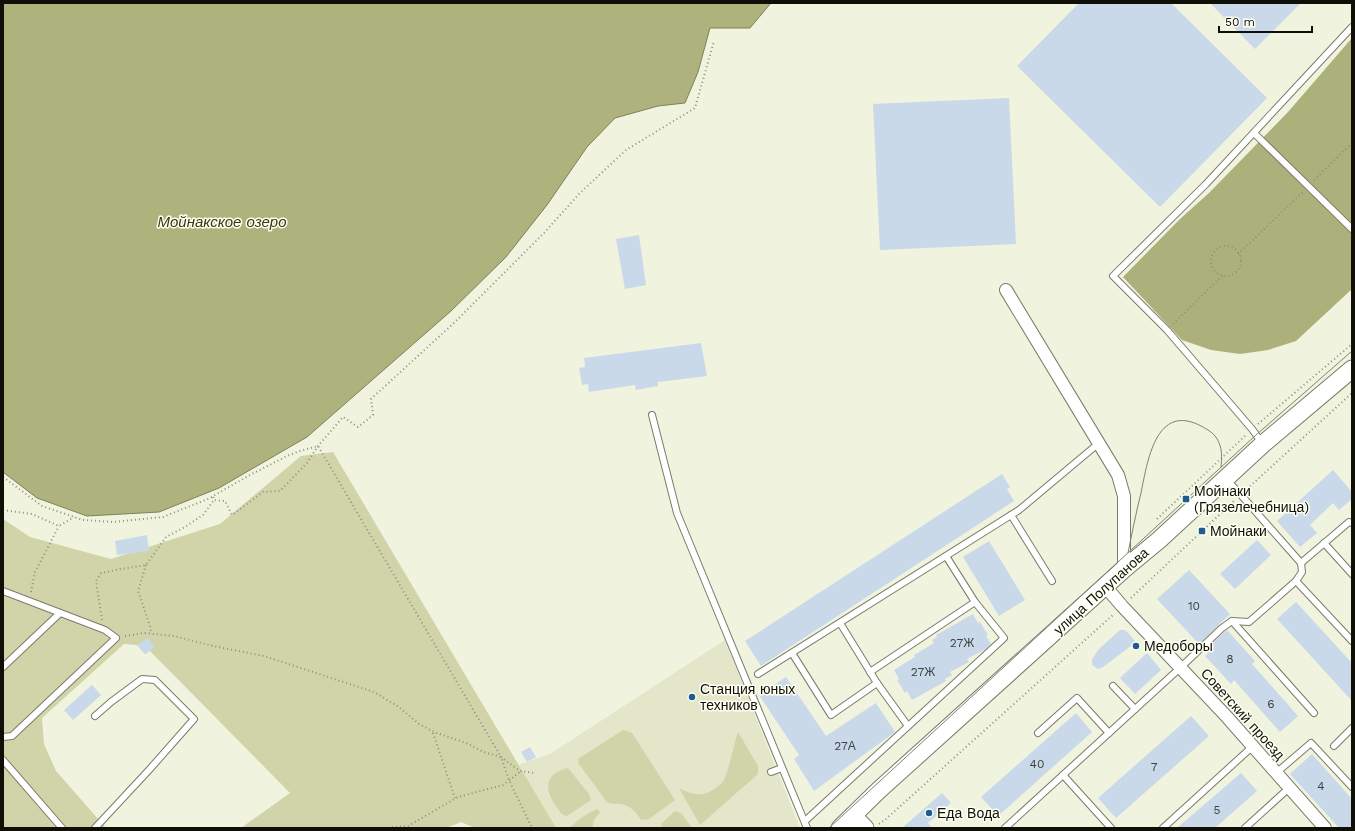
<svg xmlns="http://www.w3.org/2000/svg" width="1355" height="831" font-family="'Work Sans',sans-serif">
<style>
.built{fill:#e3e6c9}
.green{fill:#d0d4a8}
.forest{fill:#acb07a}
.water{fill:#aeb27c;stroke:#7e8159}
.building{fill:#c9d9ea}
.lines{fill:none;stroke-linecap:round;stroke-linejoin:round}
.lane-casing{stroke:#7a7c69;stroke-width:8}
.street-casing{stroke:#7a7c69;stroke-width:14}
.secondary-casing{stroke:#7a7c69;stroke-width:19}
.path{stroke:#8e9080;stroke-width:2;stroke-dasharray:1 3;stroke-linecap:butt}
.lane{stroke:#fff;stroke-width:6}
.street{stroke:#fff;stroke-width:12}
.secondary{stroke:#fff;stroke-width:17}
.tram{stroke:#818274;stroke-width:1}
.poi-dot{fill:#205b92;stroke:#fefff2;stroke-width:1.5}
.labels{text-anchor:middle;stroke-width:3;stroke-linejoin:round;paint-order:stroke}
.number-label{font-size:12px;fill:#3e4240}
.poi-label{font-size:14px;fill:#0f0f08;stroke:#fefff2;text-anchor:start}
.street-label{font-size:14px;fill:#0f0f08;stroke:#fefff2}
.water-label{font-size:15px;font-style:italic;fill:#36380d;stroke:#fefff2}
</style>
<rect width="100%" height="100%" fill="#f0f3dd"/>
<path class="built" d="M725,640L800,828H550L515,766L550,754Z"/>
<g class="green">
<path d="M333,452L556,828H475L461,822L446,828H241L290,793L150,651L145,654L137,645L124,644L42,718L44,744L56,771L106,828H3V519L30,537L111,559L220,524L301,456Z"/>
<path d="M623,730L632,733L675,800L649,819L641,820C637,813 629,804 620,804C615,804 612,804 607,802L579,764L578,759Z"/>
<path d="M738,732L758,766V774L700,825L679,788C688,793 699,797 709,792C713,790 718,787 722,783C728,776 734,744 738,732Z"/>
<path d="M568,768L589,794L591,800L567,816L563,815C548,798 537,776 568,768Z"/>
<path d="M597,809L600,812L594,820L592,828H570C578,819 587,814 597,809Z"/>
<path d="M675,811L682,814L692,828H662L661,824Z"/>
</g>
<path class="forest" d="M1352,38V289L1296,341L1268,350L1240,354L1211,350L1182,340L1123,277L1179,220L1210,192L1288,112Z"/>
<path class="water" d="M3,3H771L750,28H710L698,72L685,103L658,106L615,118L587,147L547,205L506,257L451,311L307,437L219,488L159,512L87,516L37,498L3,472Z"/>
<g class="building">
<path d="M1079,3H1171L1267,98L1160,207L1017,66Z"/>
<path d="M1210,3H1301L1255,49Z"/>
<path d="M1009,98L1016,244L880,250L873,104Z"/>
<path d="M639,235L646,285L625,289L616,239Z"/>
<path d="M701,343L707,376L658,382V386L636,390L635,385L589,392L588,384L582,385L579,368L585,367L584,358Z"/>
<path d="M1333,470L1352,492V499L1339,510L1333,503L1310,525L1317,533L1300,547L1277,521Z"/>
<path d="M1002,474L1010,487L1007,489L1014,501L761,666L745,641Z"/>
<path d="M147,535L149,551L117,555L115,541Z"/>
<path d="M1257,540L1271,555L1235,589L1220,574Z"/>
<path d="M989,541L1025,600L999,616L963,557Z"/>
<path d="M1189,570L1230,614L1199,644L1157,599Z"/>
<path d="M1296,602L1352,663V701L1277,619Z"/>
<path d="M973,614L978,623L980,622L988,635L986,636L991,644L986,649L967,659L969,662L950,672L952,675L945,679L946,681L912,700L907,691L905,693L897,680L899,679L894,670L915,657L914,655L934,643L932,640L937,637L936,635Z"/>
<path d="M1120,630H1125L1129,634L1136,642L1103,667L1098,669L1092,665V659L1099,649Z"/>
<path d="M1227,630L1255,661L1252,664L1298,716L1280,732L1234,680L1231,684L1205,656L1208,653L1205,650Z"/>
<path d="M148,638L155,647L145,654L137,645Z"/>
<path d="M1147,653L1161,670L1135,694L1120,678Z"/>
<path d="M786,677L826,736L876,703L895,732L814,791L794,759L799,755L759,695Z"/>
<path d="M92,685L101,695L73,720L64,710Z"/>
<path d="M1076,713L1092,732L998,816L981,797Z"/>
<path d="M1191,716L1209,736L1116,818L1098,798Z"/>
<path d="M530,747L536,757L527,762L521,752Z"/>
<path d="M1312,754L1352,799V828H1339L1290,774Z"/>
<path d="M1241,773L1257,791L1215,828H1177Z"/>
<path d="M942,793L951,803L928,823L932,828H902Z"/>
</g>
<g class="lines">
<g class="lane-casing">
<g id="lane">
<path d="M1254,133L1352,229"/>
<path d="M652,415L677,513L807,828"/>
<path d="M1262,443L1252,429L1167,330L1113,276L1206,184L1352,27"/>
<path d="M1226,479L1241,495L1301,563L1302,572L1296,581L1352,641"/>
<path d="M1011,515L1052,581"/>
<path d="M1324,543L1352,574"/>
<path d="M1301,563L1349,522L1352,523"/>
<path d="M3,591L105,630L116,638L12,736L3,737"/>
<path d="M1232,621L1314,713"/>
<path d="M792,653L831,715L877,683L840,623"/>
<path d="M3,667L60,613"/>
<path d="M870,672L975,602L946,556"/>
<path d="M758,674L1019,510L1099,443"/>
<path d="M877,683L908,726"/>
<path d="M1113,686L1135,709"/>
<path d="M95,716L111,702L142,679L155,680L194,719L149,770L95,828"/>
<path d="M1038,733L1077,698L1109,733"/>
<path d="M1334,746L1352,728"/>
<path d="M3,760L62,828"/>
<path d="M771,772L782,768"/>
<path d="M1276,773L1311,743L1352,787"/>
<path d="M1063,775L1111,828"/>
<path d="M805,821L1004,638L975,602"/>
<path d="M1005,828L1180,668L1222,628L1232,621L1249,622L1296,581"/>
<path d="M1163,828L1252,747"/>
<path d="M1245,828L1289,788"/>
</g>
</g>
<g class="street-casing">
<g id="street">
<path d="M1006,290L1118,475L1124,496V569"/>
<path d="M1105,586L1122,606L1227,717L1325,828"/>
</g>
</g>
<g class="secondary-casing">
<g id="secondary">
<path d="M853,816L865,828"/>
<path d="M840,828L879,790L1124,569L1159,540L1263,444L1352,369"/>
</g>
</g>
<g class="path">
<path d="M1314,180L1352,143"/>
<circle cx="1226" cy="261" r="15"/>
<path d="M1238,254L1303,192"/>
<path d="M1173,324L1223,275"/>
<path d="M1258,424L1352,344"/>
<path d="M3,477L42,506L83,520L113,522L163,517L208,499L250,475L287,456L300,451L318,446L501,757L520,771L535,773"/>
<path d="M1247,489L1352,393"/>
<path d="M213,497L214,500L225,501L232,515L263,492L280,491L307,463L318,446L343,417L358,427L373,415L371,399L455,322L544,233L580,193L626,150L695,108L714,41"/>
<path d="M3,510L32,514L59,526L74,517"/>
<path d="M1157,519L1246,435"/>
<path d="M146,565L138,591L150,626L151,633"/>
<path d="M31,592L35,572L59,526"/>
<path d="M1131,598L1235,500"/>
<path d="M102,620L96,581L101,573L121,569L146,565L166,537L185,527L203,515L214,500"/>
<path d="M125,636L144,633L174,636L213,646L264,656L374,692L399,707L419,724L434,732L466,743L484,752L501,757L509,780L532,828"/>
<path d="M433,733L455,798"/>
<path d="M879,824L886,819L1114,614"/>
<path d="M384,828L408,826L458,797L503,785L521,771"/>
</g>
<use href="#lane" class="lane"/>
<use href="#street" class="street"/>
<use href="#secondary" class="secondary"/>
<g class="tram">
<path d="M1128,553C1132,533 1136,513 1141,493C1148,458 1157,397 1208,430C1221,438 1223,452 1221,467"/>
<path d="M829,828L1256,435L1352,351"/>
</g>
</g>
<g class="poi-dot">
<rect x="1182" y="495" width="8" height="8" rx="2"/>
<rect x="1198" y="527" width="8" height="8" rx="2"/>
<circle cx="1136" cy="646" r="4"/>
<circle cx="692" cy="697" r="4"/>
<circle cx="929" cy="813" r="4"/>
</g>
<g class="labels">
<g class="number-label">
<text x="1194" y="610">10</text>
<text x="962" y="647">27Ж</text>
<text x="1230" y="663">8</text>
<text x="923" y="676">27Ж</text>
<text x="1271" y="708">6</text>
<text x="845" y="750">27А</text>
<text x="1037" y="768">40</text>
<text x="1154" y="771">7</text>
<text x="1321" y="790">4</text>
<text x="1217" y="814">5</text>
</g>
<g class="poi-label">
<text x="1194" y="496">Мойнаки<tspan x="1194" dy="16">(Грязелечебница)</tspan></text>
<text x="1210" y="536">Мойнаки</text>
<text x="1144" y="651">Медоборы</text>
<text x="700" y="694">Станция юных<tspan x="700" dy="16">техников</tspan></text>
<text x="937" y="818">Еда Вода</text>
</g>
<g class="street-label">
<text transform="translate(1101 591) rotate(-42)" y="5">улица Полупанова</text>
<text transform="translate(1243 714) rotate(48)" y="5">Советский проезд</text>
</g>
<g class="water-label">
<text x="222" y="227">Мойнакское озеро</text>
</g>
</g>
<rect width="1355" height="831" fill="none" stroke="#0f0f08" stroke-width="8"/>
<path d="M1219 26v6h93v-6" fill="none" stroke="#0f0f08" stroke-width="2"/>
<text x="1225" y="26" font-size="12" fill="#0f0f08" stroke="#fefff2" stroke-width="3" paint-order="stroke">50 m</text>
</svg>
